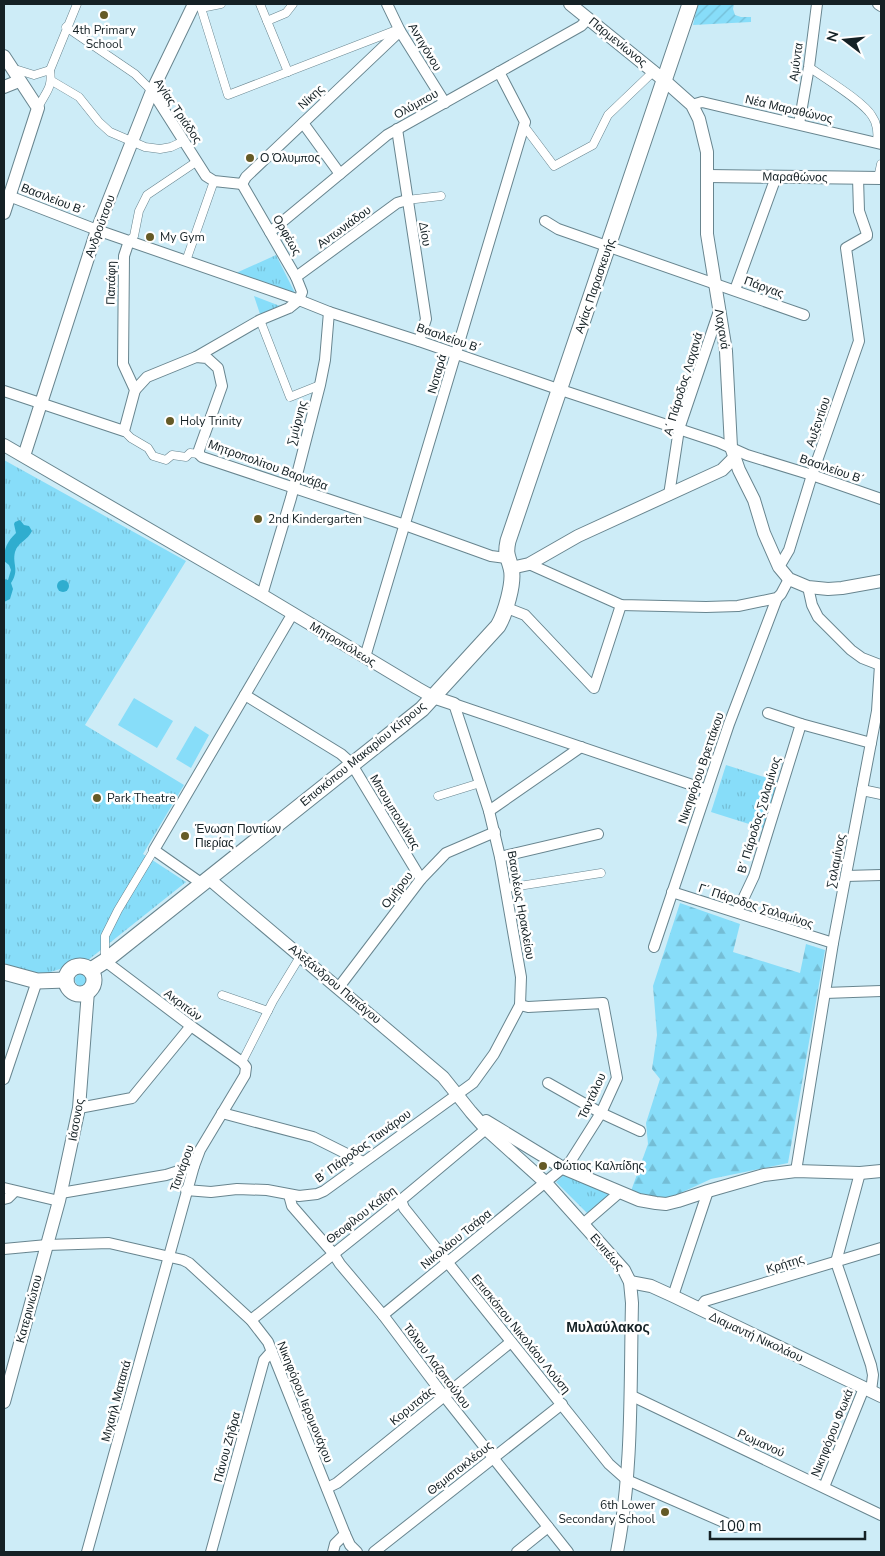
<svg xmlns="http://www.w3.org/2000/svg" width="885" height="1556" font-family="'Nunito Sans',sans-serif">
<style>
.grass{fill:url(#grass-tufts)}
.forest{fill:url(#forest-firs)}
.garden{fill:url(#garden-furrows)}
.pitch{fill:#87ddf9}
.water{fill:#2fadcf}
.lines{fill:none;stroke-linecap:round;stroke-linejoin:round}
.pedestrian-casing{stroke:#68858f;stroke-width:9}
.minor-casing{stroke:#68858f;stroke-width:12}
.tertiary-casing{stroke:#68858f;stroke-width:14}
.secondary-casing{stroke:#68858f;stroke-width:17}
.pedestrian{stroke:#fff;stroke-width:8}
.minor{stroke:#fff;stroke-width:10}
.tertiary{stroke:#fff;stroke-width:12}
.secondary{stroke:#fff;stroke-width:15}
.poi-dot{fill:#655a26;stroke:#fff;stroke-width:2}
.labels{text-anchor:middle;stroke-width:5;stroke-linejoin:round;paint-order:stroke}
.poi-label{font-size:12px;fill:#152125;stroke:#fff;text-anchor:start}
.street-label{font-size:12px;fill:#152125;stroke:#fff}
.neighbourhood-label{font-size:14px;font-weight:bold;fill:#152125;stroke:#fff}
</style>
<defs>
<pattern id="grass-tufts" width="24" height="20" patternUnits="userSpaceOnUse" patternTransform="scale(1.25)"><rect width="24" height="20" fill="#87ddf9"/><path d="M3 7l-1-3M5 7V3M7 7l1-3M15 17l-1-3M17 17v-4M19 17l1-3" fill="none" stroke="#74bdd5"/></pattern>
<pattern id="forest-firs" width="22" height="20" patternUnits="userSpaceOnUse" patternTransform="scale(1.25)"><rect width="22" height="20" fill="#87ddf9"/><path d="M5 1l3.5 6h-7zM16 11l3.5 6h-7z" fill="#74bdd5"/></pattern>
<pattern id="garden-furrows" width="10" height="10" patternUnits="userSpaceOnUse" patternTransform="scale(1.25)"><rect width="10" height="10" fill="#87ddf9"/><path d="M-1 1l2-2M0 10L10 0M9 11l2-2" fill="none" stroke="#74bdd5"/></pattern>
</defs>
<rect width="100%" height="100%" fill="#cdecf7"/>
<g class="grass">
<path d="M276,255L295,293L236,273Z"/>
<path d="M254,296L280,306L260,314Z"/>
<path d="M4,460L186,561L85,725L184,785L143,854L186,882L87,961L37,976L4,963Z"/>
<path d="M726,765L780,782L765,829L711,812Z"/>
<circle cx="81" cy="980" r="6"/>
<path d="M566,1173L614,1194L589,1215L556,1182Z"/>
</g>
<path class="forest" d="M680,903L740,924L733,952L800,973L806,944L825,950L788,1163L711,1179L674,1196L660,1199L642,1196L631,1191L648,1144L646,1123L660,1079L652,1069L657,1035L653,986Z"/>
<path class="garden" d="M698,4H734L733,9L735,15L741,17H751V22L693,25Z"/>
<g class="pitch">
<path d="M134,698L173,721L157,748L118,725Z"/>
<path d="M195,726L209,735L191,768L176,759Z"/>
</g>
<g class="water">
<path d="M20,520L24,525L29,526L32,531C28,540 18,542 15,552C12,564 20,570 11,583L13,589L10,599L4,602V579L8,580L11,570L9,565L4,561C4,548 7,542 16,533L14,524L15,522Z"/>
<circle cx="63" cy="586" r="6"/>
</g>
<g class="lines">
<g class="pedestrian-casing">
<g id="pedestrian">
<path d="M196,4L201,8L228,95L399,29"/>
<path d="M260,4L288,72"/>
<path d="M201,8L221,4"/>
<path d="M267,21L286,13L293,4"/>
<path d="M66,27L135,74L152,91"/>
<path d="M809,67C824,78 863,101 872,116C877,123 878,134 877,143"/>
<path d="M14,72L18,70L34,75L50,70"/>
<path d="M52,81L79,97L99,122L110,132L145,147L160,149L171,147L184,141"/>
<path d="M38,108C45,92 53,89 50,70L77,4"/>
<path d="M524,126L554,166L593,145L608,115L654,71"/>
<path d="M878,178L881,164"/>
<path d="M407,200L441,196"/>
<path d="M129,241L134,236L139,211L147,195L196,162"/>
<path d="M186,261L214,181"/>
<path d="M260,320L290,397L320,385"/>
<path d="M124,431L131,438L148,448L153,456L166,460L172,455L186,457L190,453L199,454"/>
<path d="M438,796L480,783"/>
<path d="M506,888L601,873"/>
<path d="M105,961V936L118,910L154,850"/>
<path d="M222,995L268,1011"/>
<path d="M242,1062L273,1001L301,955"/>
</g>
</g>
<g class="minor-casing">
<g id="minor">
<path d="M387,4L400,31L445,103"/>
<path d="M878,4L881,6"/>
<path d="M152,91L206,176L214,181L242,184"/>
<path d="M692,105L702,102L881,144"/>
<path d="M303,123L340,174"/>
<path d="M799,124L809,67L817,4"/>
<path d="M397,129L426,319L419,341"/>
<path d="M242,184L246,177L400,31"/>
<path d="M242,184L296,277L302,292L299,300"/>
<path d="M9,196L97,230L299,300L329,312L419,341L552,387L718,442L747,455L812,475L881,499"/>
<path d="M545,221L558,229L804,315"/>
<path d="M270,232L387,135L581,26L588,19"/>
<path d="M296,277L397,203L407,200"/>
<path d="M735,290L776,177"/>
<path d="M196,357L260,320L289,308L299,300"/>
<path d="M135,390L147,377L196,357L207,358L218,368L222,386L199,450V454L202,457L405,525L491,556L506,558"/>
<path d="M4,391L124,431L135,390L123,364L124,256L129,241"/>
<path d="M669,495L679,429L719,311"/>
<path d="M529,564L621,605L706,607L738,606L777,598L781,594L789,579"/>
<path d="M779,567L789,550L812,475L859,341L846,248L867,236V234L859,211L858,178"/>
<path d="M262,595L291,498L320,385L325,360L329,312"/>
<path d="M507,608L525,615L594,688L621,605"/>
<path d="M365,657L525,122L499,72"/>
<path d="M245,695L341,754L351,763L421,879"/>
<path d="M454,704L707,790"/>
<path d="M768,713L801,724L871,743"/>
<path d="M862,790L881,794"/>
<path d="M489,811L581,747"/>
<path d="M500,857L598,834"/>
<path d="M846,876L881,875"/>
<path d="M201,883L154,850L293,613"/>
<path d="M672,892L833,943"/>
<path d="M737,912L754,876L801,724"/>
<path d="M654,947L729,724L777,598"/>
<path d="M339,987L421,879L446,853L495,832"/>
<path d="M825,993L881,991"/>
<path d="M4,1079L37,981"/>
<path d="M548,1083L601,1113L640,1131"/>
<path d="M79,1108L132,1098L191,1026"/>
<path d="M222,1113L313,1137L363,1162"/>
<path d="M796,1171L833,943L877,711L880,665L862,658L851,650L818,617L812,605L808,587"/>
<path d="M860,1173L836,1262L871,1365L873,1375L871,1391"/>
<path d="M4,1188L59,1201"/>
<path d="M186,1190L211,1192L237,1189L267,1190L299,1196L317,1194L324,1191L473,1083L494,1054L520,1005L521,977L500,857L489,811L454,704"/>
<path d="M61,1193L166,1175L194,1166"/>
<path d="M289,1195L292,1206L333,1253L340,1264L383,1315L444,1396L568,1552"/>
<path d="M4,1199L8,1198L14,1192"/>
<path d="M401,1200L404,1208L609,1464L627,1480L735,1527"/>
<path d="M583,1224L620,1192"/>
<path d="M4,1249L47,1245L109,1243L183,1260L189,1263L251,1320L268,1342L345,1534L350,1545L357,1552"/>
<path d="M673,1296L708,1191"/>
<path d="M699,1309L705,1301L881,1248"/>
<path d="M383,1315L570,1162L601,1113L617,1078L603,1003L528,1007L520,1005"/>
<path d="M251,1320L401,1200L486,1129"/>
<path d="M630,1395L881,1515"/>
<path d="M824,1487L864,1388"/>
<path d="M327,1488L337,1483L511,1342"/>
<path d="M87,1552L194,1166L200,1150L245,1075L246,1067L242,1062L191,1026L105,961"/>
<path d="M211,1552L264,1360L272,1351"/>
<path d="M333,1552L335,1544L345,1534"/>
<path d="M374,1552L562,1404"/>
<path d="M517,1552L548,1527"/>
</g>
</g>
<g class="tertiary-casing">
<g id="tertiary">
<path d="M570,4L665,81L692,105L699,119L707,152V234L726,351L731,447L739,470L754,500L764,533L779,567L789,579L808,587L828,589L842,588L881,581"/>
<path d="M4,56L38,108L4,213"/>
<path d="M4,87L19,81"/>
<path d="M708,176L881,178"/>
<path d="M4,445L262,595L417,688L433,697L454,704"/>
<path d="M24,456L97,230L152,91L194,4"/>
<path d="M511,568L529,564L578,536L722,470L734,458"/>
<path d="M208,878L443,1077L471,1112L486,1129L546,1183L624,1270L630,1282L632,1303C630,1386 633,1470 617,1552"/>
<path d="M486,1121L563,1168L639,1200L656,1203L666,1204L678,1201L708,1191L764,1175L796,1171L860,1173L881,1171"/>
<path d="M630,1282L651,1286L673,1296L881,1396"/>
<path d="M4,1402L59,1201L79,1108L88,991"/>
</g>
</g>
<g class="secondary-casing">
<g id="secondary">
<circle cx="80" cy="980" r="14"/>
<path d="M91,970L105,961L422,709L498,626C505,614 515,582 511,568C508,556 505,555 508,541L690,4"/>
<path d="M4,972L37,981L66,980"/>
</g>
</g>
<use href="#pedestrian" class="pedestrian"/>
<use href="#minor" class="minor"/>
<use href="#tertiary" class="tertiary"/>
<use href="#secondary" class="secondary"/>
</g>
<g class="poi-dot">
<circle cx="104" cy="15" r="5"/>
<circle cx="250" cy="158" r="5"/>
<circle cx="150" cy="237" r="5"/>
<circle cx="170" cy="421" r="5"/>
<circle cx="258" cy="519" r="5"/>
<circle cx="97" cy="798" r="5"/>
<circle cx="185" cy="836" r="5"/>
<circle cx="543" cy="1166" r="5"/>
<circle cx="665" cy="1512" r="5"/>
</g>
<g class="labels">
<g class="poi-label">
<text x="104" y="34" text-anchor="middle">4th Primary<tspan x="104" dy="14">School</tspan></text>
<text x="260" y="162">Ο Όλυμπος</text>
<text x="160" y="241">My Gym</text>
<text x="180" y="425">Holy Trinity</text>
<text x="268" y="523">2nd Kindergarten</text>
<text x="107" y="802">Park Theatre</text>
<text x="195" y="833">Ένωση Ποντίων<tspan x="195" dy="14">Πιερίας</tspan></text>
<text x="553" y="1170">Φώτιος Καλπίδης</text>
<text x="655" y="1509" text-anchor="end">6th Lower<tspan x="655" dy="14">Secondary School</tspan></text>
</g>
<g class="street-label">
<text transform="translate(618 42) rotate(39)" y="4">Παρμενίωνος</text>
<text transform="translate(425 47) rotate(59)" y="4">Αντιγόνου</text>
<text transform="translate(796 62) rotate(-82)" y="4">Αμύντα</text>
<text transform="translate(311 97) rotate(-43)" y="4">Νίκης</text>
<text transform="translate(416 104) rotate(-29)" y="4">Ολύμπου</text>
<text transform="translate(789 109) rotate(13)" y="4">Νέα Μαραθώνος</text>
<text transform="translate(178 111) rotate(56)" y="4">Αγίας Τριάδος</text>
<text transform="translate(795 177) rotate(1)" y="4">Μαραθώνος</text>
<text transform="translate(53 199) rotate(21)" y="4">Βασιλείου Β΄</text>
<text transform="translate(100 226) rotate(-70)" y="4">Ανδρούτσου</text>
<text transform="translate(344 227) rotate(-36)" y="4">Αντωνιάδου</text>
<text transform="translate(425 234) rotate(81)" y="4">Δίου</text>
<text transform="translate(287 235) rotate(60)" y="4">Ορφέως</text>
<text transform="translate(111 283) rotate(-89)" y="4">Παπάφη</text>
<text transform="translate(595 286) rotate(-71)" y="4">Αγίας Παρασκευής</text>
<text transform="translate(764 287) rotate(20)" y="4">Πάργας</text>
<text transform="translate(722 329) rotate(81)" y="4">Λαχανά</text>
<text transform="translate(449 338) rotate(19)" y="4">Βασιλείου Β΄</text>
<text transform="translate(437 374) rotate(-74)" y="4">Νοταρά</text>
<text transform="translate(683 384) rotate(-73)" y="4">Α΄ Πάροδος Λαχανά</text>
<text transform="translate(818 422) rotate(-71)" y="4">Αυξεντίου</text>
<text transform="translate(297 423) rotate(-75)" y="4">Σμύρνης</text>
<text transform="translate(268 465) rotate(20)" y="4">Μητροπολίτου Βαρνάβα</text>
<text transform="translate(832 469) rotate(19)" y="4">Βασιλείου Β΄</text>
<text transform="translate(343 644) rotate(31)" y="4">Μητροπόλεως</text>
<text transform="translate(363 754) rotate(-39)" y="4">Επισκόπου Μακαρίου Κίτρους</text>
<text transform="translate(701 768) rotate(-71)" y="4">Νικηφόρου Βρεττάκου</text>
<text transform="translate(395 812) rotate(59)" y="4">Μπουμπουλίνας</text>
<text transform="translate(759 815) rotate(-73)" y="4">Β΄ Πάροδος Σαλαμίνος</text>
<text transform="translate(836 861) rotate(-79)" y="4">Σαλαμίνος</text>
<text transform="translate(397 890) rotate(-52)" y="4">Ομήρου</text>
<text transform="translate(521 905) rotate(80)" y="4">Βασιλέως Ηρακλείου</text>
<text transform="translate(756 906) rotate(18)" y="4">Γ΄ Πάροδος Σαλαμίνος</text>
<text transform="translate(335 984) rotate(40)" y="4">Αλεξάνδρου Παπάγου</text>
<text transform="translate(183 1005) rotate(37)" y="4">Ακριτών</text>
<text transform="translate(592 1096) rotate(-65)" y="4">Ταντάλου</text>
<text transform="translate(76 1120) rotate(-80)" y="4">Ιάσονος</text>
<text transform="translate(363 1146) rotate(-36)" y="4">Β΄ Πάροδος Ταινάρου</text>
<text transform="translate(182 1168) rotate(-70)" y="4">Ταινάρου</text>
<text transform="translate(361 1215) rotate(-38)" y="4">Θεοφίλου Καΐρη</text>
<text transform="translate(456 1239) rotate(-39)" y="4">Νικολάου Τσάρα</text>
<text transform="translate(607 1252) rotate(49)" y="4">Ενιπέως</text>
<text transform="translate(785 1264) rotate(-17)" y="4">Κρήτης</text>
<text transform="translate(29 1309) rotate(-75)" y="4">Κατερινιώτου</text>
<text transform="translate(521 1334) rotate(51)" y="4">Επισκόπου Νικολάου Λούση</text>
<text transform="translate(756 1337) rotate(25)" y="4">Διαμαντή Νικολάου</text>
<text transform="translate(437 1366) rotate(53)" y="4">Τόλιου Λαζοπούλου</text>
<text transform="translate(116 1401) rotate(-75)" y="4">Μιχαήλ Ματαπά</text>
<text transform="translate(305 1402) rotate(68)" y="4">Νικηφόρου Ιερομονάχου</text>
<text transform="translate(412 1406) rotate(-39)" y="4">Κορυτσάς</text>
<text transform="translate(832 1433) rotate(-68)" y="4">Νικηφόρου Φωκά</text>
<text transform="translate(761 1443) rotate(25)" y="4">Ρωμανού</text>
<text transform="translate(227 1447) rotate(-75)" y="4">Πάνου Ζήδρα</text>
<text transform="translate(460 1468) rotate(-38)" y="4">Θεμιστοκλέους</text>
</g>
<g class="neighbourhood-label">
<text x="608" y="1332">Μυλαύλακος</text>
</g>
</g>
<rect width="885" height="1556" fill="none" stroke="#152125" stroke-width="10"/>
<g transform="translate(845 40) rotate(286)" stroke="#ffffff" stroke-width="4" paint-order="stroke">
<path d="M0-4L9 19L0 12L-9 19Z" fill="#152125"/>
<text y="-8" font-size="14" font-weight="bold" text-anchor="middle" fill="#152125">N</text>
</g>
<path d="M710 1531v8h155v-8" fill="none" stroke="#152125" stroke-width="2.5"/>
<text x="718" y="1531" font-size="15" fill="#152125" stroke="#ffffff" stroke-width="4" paint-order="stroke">100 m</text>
</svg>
